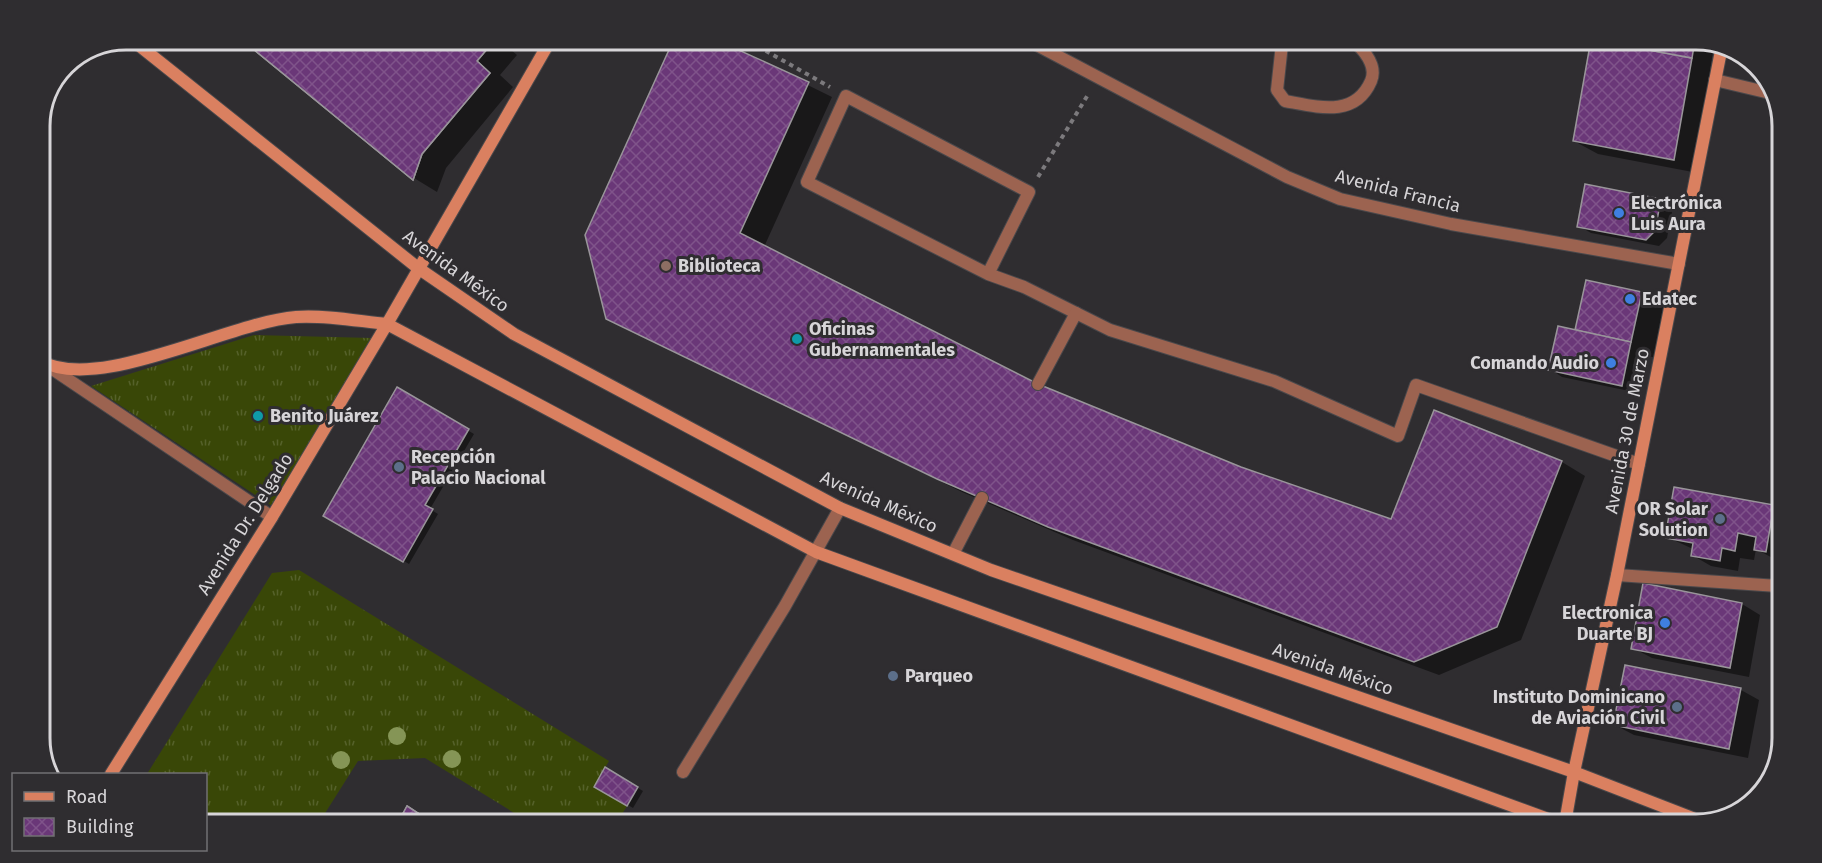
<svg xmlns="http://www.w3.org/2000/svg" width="1822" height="863" font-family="'Fira Sans',sans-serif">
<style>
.grass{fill:url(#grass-tufts)}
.shadow{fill:#0007}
.building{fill:url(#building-cross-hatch);stroke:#99959a;stroke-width:1.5}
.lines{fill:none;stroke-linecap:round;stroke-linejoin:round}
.service-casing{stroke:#4a484b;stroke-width:14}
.minor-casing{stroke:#4a484b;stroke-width:14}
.secondary-casing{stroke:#4a484b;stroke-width:14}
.path{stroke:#7c7a7d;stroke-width:4;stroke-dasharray:4.5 4.5;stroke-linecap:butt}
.service{stroke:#9c6350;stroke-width:12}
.minor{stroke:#9c6350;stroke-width:12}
.secondary{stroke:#da8060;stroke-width:12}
.tree{fill:#859556}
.shop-dot{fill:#3f7fe0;stroke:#2f2d30;stroke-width:2}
.education-dot{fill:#8d6e63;stroke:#2f2d30;stroke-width:2}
.culture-dot{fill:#0f9aa8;stroke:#2f2d30;stroke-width:2}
.service-dot{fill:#5c6f8a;stroke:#2f2d30;stroke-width:2}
.labels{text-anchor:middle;stroke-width:6;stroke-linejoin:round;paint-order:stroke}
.street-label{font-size:18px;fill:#d7d5d8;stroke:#2f2d30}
.poi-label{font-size:18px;font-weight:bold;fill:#d7d5d8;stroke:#2f2d30;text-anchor:start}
.rim{fill:none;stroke:#d7d5d8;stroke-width:3}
</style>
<defs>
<pattern id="grass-tufts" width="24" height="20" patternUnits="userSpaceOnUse" patternTransform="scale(1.5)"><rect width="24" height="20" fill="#394707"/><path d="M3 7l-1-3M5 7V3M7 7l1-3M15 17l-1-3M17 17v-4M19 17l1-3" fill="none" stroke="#55612a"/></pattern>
<pattern id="building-cross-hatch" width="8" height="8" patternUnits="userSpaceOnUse" patternTransform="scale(1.5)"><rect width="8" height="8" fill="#6a3778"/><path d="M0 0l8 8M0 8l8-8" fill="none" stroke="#7f538a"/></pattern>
</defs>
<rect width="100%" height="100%" fill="#2f2d30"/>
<g class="grass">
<path d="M254,335L372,338L272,506L91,386Z"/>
<path d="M299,570L609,761L594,787L627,806L619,819H524L425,758L358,761L322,818H206V774H147L272,573Z"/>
</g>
<g class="shadow">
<path d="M244,39L500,41L517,55L500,75L513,87L446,168L437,192L414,178Z"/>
<path d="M675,41H718L832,97L764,247L1083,406L1241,468L1392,521L1434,412L1562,462L1585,476L1521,640L1439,675L1073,540L962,492L607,318Z"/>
<path d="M1587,45L1714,46L1710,70L1715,73L1698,173L1598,154L1574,141L1591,46Z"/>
<path d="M1661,200L1673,207L1667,238L1659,246L1591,233L1579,226Z"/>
<path d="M1641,294L1673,312L1663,359L1642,355L1634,392L1562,377L1550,369L1584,334Z"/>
<path d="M398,389L474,434L430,509L438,514L409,564L325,515Z"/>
<path d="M1675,489L1779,510L1778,561L1756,549L1754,560L1740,558L1738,571L1711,566L1692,555L1693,549L1667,537Z"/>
<path d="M1742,604L1760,615L1749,677L1652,658L1633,648Z"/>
<path d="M1741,690L1759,700L1748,758L1634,735L1615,725Z"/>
<path d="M606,769L643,791L633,808L596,786Z"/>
</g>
<g class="building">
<path d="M241,39L494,41L477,61L490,73L422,154L413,180Z"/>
<path d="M241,39L494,41L477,61L490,73L422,154L413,180Z"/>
<path d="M673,41L721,42L809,82L740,233L1038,384L1241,467L1391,519L1434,410L1562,461L1497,627L1414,662L1048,527L937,479L606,319L585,235Z"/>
<path d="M1590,45H1622L1692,58L1674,160L1573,141Z"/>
<path d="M1622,45L1694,46L1692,58Z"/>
<path d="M1585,184L1661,199L1655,231L1646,240L1577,227Z"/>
<path d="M1586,280L1642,292L1631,342L1575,330Z"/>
<path d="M1558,326L1631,342L1622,386L1548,370Z"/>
<path d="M397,387L469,429L425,505L433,509L403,562L323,516Z"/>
<path d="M1674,487L1774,505L1766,552L1754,550L1756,537L1738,533L1735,551L1722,548L1720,561L1691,556L1693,543L1665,538Z"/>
<path d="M1643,583L1742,603L1730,668L1631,649Z"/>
<path d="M1625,665L1741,688L1729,749L1613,725Z"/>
<path d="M605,767L638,787L627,806L594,787Z"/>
<path d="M407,806L427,819H400Z"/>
<path d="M407,806L427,819H400Z"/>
</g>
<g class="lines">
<g class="service-casing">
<g id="service">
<path d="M1282,44L1277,90L1285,101C1318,107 1355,118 1371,81C1377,67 1367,54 1357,44"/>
<path d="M988,274L1029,192L846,96L807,182L988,274L1024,287L1110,330L1274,381L1398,436L1416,385L1639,464"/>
<path d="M1038,384L1076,313"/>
<path d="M953,554L982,498"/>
<path d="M683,772L785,606L840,508"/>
</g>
</g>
<g class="minor-casing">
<g id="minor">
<path d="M1033,43L1287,177L1340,199L1451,224L1679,264"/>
<path d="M1715,80L1774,94"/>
<path d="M45,364L272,517"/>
<path d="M1617,575L1778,586"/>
</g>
</g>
<g class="secondary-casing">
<g id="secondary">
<path d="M131,39L418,268L514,334L840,508L991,570L1574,772L1703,822"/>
<path d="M39,360C96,395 229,322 296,317C326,315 357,321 387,324L816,552L1559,823"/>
<path d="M111,774L272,517L387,324L550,41"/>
<path d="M1565,823L1574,772L1617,575L1722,46"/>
</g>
</g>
<g class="path">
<path d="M750,42L830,87"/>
<path d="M1038,177L1089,93"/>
</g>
<use href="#service" class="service"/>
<use href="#minor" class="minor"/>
<use href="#secondary" class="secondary"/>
</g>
<g class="tree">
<circle cx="397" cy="736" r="9"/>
<circle cx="452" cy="759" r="9"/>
<circle cx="341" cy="760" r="9"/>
</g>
<g class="shop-dot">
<circle cx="1619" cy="213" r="6"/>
<circle cx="1630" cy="299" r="6"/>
<circle cx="1611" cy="363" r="6"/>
<circle cx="1665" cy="623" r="6"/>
</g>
<circle class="education-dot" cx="666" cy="266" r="6"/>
<g class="culture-dot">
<circle cx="797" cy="339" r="6"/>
<circle cx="258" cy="416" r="6"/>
</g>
<g class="service-dot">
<circle cx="399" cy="467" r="6"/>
<circle cx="1720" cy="519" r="6"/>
<circle cx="893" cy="676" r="6"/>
<circle cx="1677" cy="707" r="6"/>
</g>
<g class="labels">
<g class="street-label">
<text transform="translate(1398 191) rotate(14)" y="6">Avenida Francia</text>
<text transform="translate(456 271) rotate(36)" y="6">Avenida México</text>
<text transform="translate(1627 431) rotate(-79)" y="6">Avenida 30 de Marzo</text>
<text transform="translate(879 502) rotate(24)" y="6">Avenida México</text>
<text transform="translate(245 524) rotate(-58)" y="6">Avenida Dr. Delgado</text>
<text transform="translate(1333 669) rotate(19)" y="6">Avenida México</text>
</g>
<g class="poi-label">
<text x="1631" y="209">Electrónica<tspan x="1631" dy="21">Luis Aura</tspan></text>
<text x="678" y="272">Biblioteca</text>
<text x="1642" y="305">Edatec</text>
<text x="809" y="335">Oficinas<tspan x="809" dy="21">Gubernamentales</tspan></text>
<text x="1599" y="369" text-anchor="end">Comando Audio</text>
<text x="270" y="422">Benito Juárez</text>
<text x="411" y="463">Recepción<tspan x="411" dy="21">Palacio Nacional</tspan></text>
<text x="1708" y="515" text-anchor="end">OR Solar<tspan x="1708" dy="21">Solution</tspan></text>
<text x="1653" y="619" text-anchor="end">Electronica<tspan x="1653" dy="21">Duarte BJ</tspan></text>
<text x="905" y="682">Parqueo</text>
<text x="1665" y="703" text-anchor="end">Instituto Dominicano<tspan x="1665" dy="21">de Aviación Civil</tspan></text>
</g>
</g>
<path d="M0 0H1822V863H0ZM126 50H1696A76 76 0 0 1 1772 126V738A76 76 0 0 1 1696 814H126A76 76 0 0 1 50 738V126A76 76 0 0 1 126 50Z" fill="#2f2d30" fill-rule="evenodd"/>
<path class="rim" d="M126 50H1696A76 76 0 0 1 1772 126V738A76 76 0 0 1 1696 814H126A76 76 0 0 1 50 738V126A76 76 0 0 1 126 50Z"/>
<rect x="12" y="773" width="195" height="78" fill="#2f2d30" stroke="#727073" stroke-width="1.5"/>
<rect x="24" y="792" width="30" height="9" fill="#da8060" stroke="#727073" stroke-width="1.5"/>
<text x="66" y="803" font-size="18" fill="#d7d5d8">Road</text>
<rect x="24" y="818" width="30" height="18" fill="url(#building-cross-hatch)" stroke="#727073" stroke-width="1.5"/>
<text x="66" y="833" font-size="18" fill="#d7d5d8">Building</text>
</svg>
